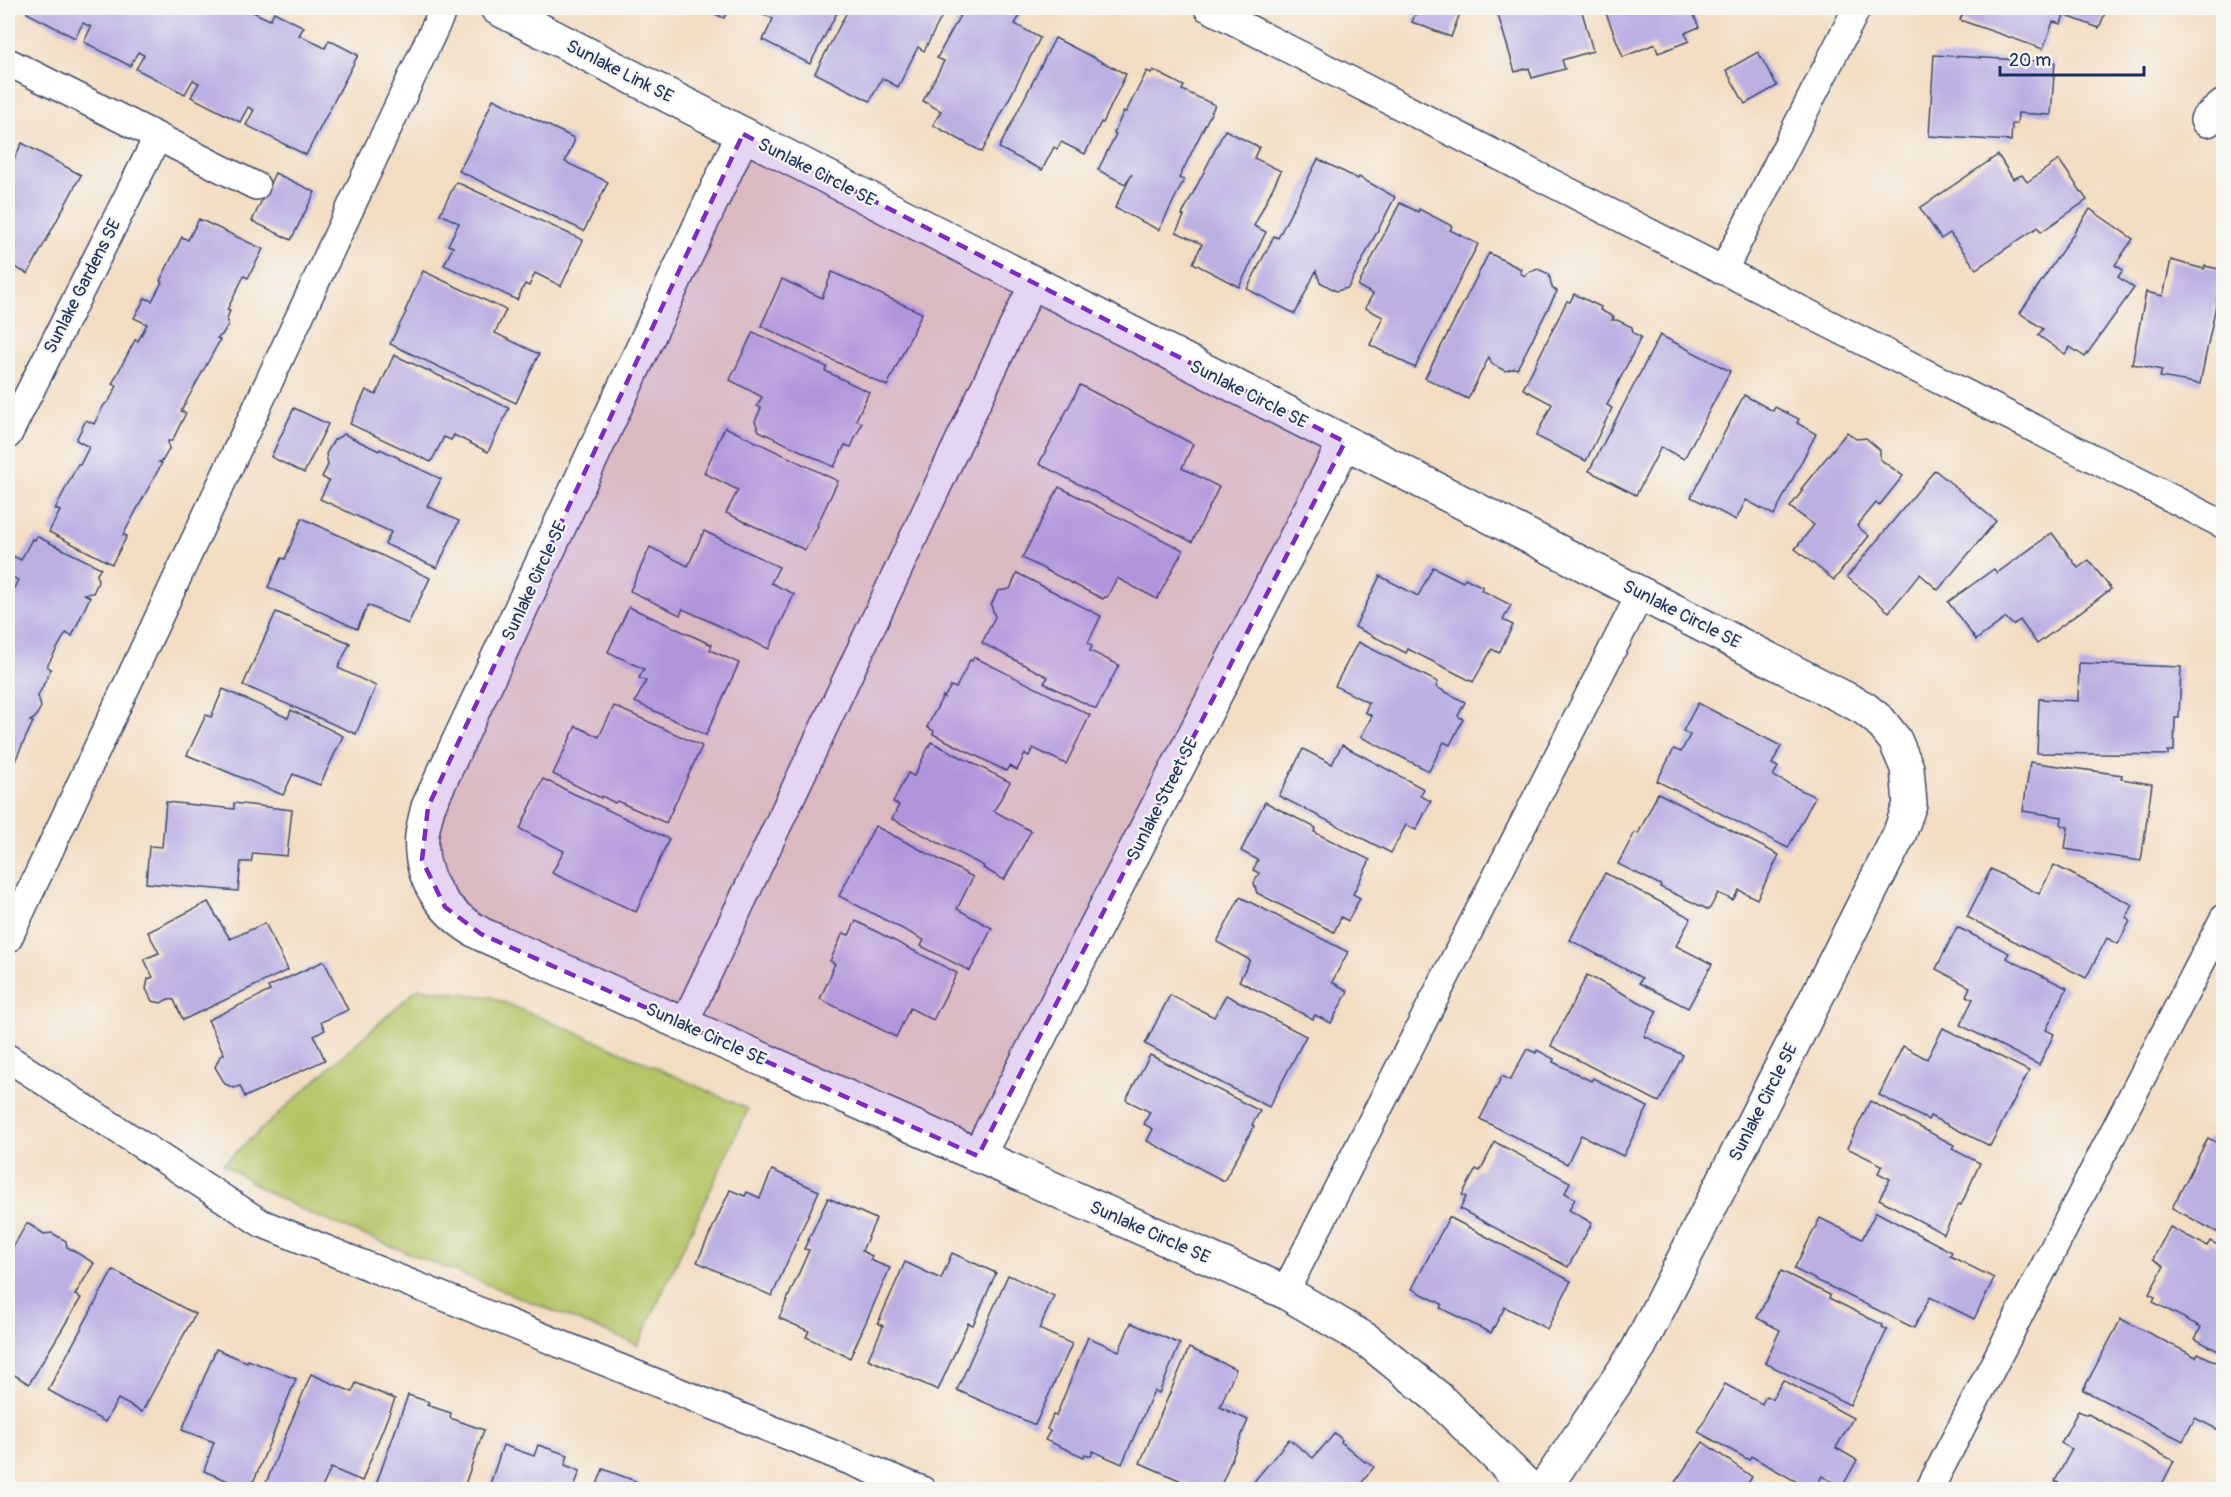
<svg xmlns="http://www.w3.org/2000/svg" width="2231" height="1497" font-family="Pangolin,sans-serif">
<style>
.green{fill:#b6c466;stroke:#687a62;stroke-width:1.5}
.building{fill:#bcb0e3}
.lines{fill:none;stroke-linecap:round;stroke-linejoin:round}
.service-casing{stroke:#3b496d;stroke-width:30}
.minor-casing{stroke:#3b496d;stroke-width:36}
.service{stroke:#fff;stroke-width:27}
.minor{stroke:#fff;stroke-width:33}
.marked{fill:#7b2cbf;fill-opacity:0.2;stroke:#7b2cbf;stroke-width:4.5;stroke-dasharray:12 8;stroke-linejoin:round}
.labels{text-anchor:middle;stroke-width:4.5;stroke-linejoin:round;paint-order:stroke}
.street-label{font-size:18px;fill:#1b2f5e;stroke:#f6f6f2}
</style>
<rect width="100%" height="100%" fill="#f6f6f2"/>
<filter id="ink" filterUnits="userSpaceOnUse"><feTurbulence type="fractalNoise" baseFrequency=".0167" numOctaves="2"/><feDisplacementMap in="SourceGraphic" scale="12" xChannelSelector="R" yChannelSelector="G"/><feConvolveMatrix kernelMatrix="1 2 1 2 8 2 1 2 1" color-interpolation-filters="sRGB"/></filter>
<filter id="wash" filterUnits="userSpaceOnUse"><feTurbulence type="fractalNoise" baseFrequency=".008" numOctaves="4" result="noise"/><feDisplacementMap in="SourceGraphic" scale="24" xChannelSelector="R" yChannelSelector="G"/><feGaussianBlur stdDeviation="1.35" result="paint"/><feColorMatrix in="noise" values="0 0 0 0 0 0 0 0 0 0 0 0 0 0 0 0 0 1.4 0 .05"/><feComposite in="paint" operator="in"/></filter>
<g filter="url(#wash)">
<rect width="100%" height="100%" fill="#f3ddc2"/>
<path class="green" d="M418,988L491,997L613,1048L748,1109L638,1345L306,1212L264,1190L223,1164Z"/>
<g id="blocks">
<g class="building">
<path d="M29,8H244L270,20L274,12L304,27L299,35L325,48L329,40L358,55L306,155L246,125L254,110L248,107L240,122L191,97L199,83L193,80L185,94L136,69L144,55L138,52L130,66L84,42L91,27L83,23L75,38L27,13Z"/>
<path d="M703,8H729L724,18Z"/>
<path d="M752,8H836L839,9L810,64L763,40L773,19Z"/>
<path d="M849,8H946L924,51L918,47L898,87L882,78L870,101L815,73Z"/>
<path d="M964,8H1009L1021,14L1015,24L1040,38L982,152L933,125L941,111L923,101L944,61L937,58Z"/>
<path d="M1418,8H1462L1451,37L1412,22Z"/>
<path d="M1496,8H1581L1593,51L1562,60L1565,69L1532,78L1529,68L1515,72Z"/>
<path d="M1604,8H1691L1699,27L1685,33L1689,41L1658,53L1655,44L1623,57Z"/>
<path d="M1965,8H2107L2099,28L2064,15L2061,24L2053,22L2043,49L1960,20Z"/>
<path d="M1055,38L1126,74L1103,123L1101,122L1085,154L1061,142L1057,149L1054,147L1042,170L999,148Z"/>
<path d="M1758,52L1777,86L1745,104L1726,70Z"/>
<path d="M1934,55L2055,62L2051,115L2018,113L2017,124H2012L2011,141L1929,136Z"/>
<path d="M1153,70L1184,86L1182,90L1215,105L1179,178L1184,180L1159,230L1115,208L1132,174L1125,184L1098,170L1116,134L1114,133L1124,111L1126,112L1147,71L1151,73Z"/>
<path d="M493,99L574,138V142L565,162L608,182L584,231L459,171L476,139Z"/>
<path d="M1225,130L1259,147L1254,158L1281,171L1254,226L1266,232L1239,287L1193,263L1202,244L1176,232L1184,216L1182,215Z"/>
<path d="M22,143L81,175L28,274L8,264V156L14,159Z"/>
<path d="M1998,155L2013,179L2022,175L2027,182L2059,160L2087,200L2041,232L2038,227L1976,269L1950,233L1941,239L1920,208Z"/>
<path d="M1318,159L1358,179L1359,177L1395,197L1348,288L1336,291L1320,282L1316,271L1295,314L1247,289L1274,236L1278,238Z"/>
<path d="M275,173L315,192L291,240L252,221Z"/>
<path d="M456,182L583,240L561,286L535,273L529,286L525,284L517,300L444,265L453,247L448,245L459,223L440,214Z"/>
<path d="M1400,203L1418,212L1419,209L1452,226L1450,230L1478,244L1415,368L1370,345L1383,317L1365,308L1373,294L1358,286Z"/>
<path d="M2090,209L2133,239L2115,265L2123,270L2118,277L2134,288L2085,357L2070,347L2065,354L2038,335L2043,329L2020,313Z"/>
<path d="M199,219L263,249L248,278L244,276L227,310L230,311L227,318L228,325L222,335L217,338L220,340L181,411L186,413L172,441H168L169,449L163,460L159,462L162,463L123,535L127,536L112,564L49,532L60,511L55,509L78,464L80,465L89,447L76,440L86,420L94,424L104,405L109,401L117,386L112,384L135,340L138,341L147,324L134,318L145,298L152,301L162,282L160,281L182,237L188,240Z"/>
<path d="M1489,253L1521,269L1520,273L1525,276L1527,273L1538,269L1549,274L1552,288L1557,291L1517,369L1515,368L1505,371L1492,364L1489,357L1468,399L1425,378Z"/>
<path d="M2171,260L2204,269L2205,266L2223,270L2200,384L2160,377L2162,370L2132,364L2146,292L2163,296Z"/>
<path d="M423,271L506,310L495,333L539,354L516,403L390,344L406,312L405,311Z"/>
<path d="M832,272L922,313L887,386L761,326L782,279L822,298Z"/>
<path d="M1574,294L1601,307L1600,310L1614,317L1612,320H1617L1632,327L1633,333L1641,337L1607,405L1612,408L1586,461L1536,436L1552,404L1523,389L1567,301L1570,302Z"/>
<path d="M753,332L827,367L825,371L869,392L856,420L862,423L851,447L845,445L834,467L759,431L755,421L761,408L757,406L762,397L730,380Z"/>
<path d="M1660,335L1730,371L1684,459L1661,447L1636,495L1589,471Z"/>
<path d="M394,355L509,408L488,452L454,435L451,440L444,437L431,462L350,424L366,390L376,395Z"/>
<path d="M1080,385L1193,444L1182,468L1219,487L1192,542L1039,464Z"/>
<path d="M1744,395L1773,411L1775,407L1799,419L1797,423L1816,434L1774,515L1746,500L1736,520L1691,497Z"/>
<path d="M294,408L328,424L304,473L271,457Z"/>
<path d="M725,427L838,481L817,525L818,526L805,550L726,513L738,490L704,473Z"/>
<path d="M1847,432L1856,439L1866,438L1880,450V459L1903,476L1879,506L1876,503L1857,526L1869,536L1834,580L1795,549L1814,525L1790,507L1803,490L1801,489Z"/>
<path d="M344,434L379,451L380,449L399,458V459L441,479L427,506L459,521L437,568L385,544L391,532L320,499L329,481L322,477L328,465L326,454L334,440Z"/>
<path d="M1935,470L1996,521L1938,590L1920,574L1889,612L1847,577Z"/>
<path d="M1059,487L1183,550L1157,599L1117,578L1107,597H1105L1103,599L1022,558Z"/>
<path d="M302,518L430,578L408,624L368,605L357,629L268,587L282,558L285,559Z"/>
<path d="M704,531L779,567L771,583L794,594L769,649L683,609L680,615L630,591L650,547L688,566Z"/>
<path d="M2052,533L2078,568L2089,560L2111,589L2037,644L2020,620L2013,625L2006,618L1976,640L1948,602L1994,569L1997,573Z"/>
<path d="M36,536L101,568L97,574L98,582L93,593L84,594L90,597L72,636L66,633L47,666L51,669L38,696L41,707L35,718L30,721L33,722L8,776V600L18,580L8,575V563L11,555L21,560L32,539L35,540Z"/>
<path d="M1433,567L1463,582L1465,578L1483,587L1481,590L1511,605L1503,620L1513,625L1499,653L1492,649L1473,682L1408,649L1406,653L1355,627L1380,576L1418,596Z"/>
<path d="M1017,573L1101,616L1088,643L1092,646L1090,651L1119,665L1096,709L1044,683L1048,677L982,643L995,617L991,605L998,591L1010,589Z"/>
<path d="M629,607L712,645L710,650L739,663L706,735L635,702L646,681L639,678L644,669L608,652Z"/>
<path d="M276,612L350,643L338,668L376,686L356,734L243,685Z"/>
<path d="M1358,642L1438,682L1436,687L1465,702L1458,716L1463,719L1450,745L1444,742L1429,771L1361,737L1372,716L1365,712L1369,703L1335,686Z"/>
<path d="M974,657L1090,715L1066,764L1033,748L1029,756L1025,754L1017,770L1009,766L1006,771L933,734L934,731L927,727L943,696L944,698L951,686L956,688L970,660L972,661Z"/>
<path d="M2079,663L2181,667L2179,718H2175L2174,751H2168V755L2037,753L2039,699L2078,701Z"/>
<path d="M223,689L288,718L291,710L343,736L320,785L293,774L283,795L187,755L206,715L211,717Z"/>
<path d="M1698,703L1781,746L1772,764L1778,767L1773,776L1815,797L1788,848L1657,781L1674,749L1681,752L1690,735L1683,731Z"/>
<path d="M614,706L702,746L666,823L617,801L615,803L602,796L601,798L553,774L576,726L599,737Z"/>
<path d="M931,742L1010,782L994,811L1031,831L1004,880L983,868L984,866L892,819L899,805L893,802L908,773L914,776Z"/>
<path d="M1342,745L1424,789L1420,796L1431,801L1416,830L1406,825L1391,853L1279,796L1303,749L1332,764Z"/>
<path d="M2030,762L2122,775L2121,779L2152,784L2141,861L2065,849L2068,827L2061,825L2062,817L2023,811Z"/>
<path d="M543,779L669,839L636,912L552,873L564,851L520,829Z"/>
<path d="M1658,793L1779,855L1757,899L1739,890L1733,900L1718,893L1709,910L1660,887L1661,885L1618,864L1635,832L1638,834Z"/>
<path d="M166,802L234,809V803L292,810L287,856L253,853L251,862H241L238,891L146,883L149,846L162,847Z"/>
<path d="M1265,802L1316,828L1314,832L1370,860L1353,894L1360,898L1348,921L1341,917L1334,932L1257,893L1254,883L1259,873L1253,870L1258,860L1241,851Z"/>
<path d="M875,826L973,877L957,909L992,928L970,971L921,946L924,940L839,896Z"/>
<path d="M2054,865L2133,905L2126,918L2130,921L2118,944L2107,938L2086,978L1967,917L1991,869L2039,894Z"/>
<path d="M1605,873L1691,918L1676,946L1712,964L1688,1008L1639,983L1642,978L1570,940Z"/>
<path d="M1240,897L1348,952L1332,982L1348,991L1331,1023L1315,1015L1313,1019L1239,981L1250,960L1217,942Z"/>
<path d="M208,902L230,939L265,923L288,970L183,1020L174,1000L168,999L161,1003L152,1001L146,989L148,979L153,977L144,959L159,953L148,932Z"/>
<path d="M856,921L957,973L933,1020L910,1008L896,1037L820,999L833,970H832L835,964L830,961L843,933L849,935Z"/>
<path d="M1957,927L2009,953L2006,958L2067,988L2046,1030L2054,1034L2039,1065L1960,1025L1973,999L1966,996L1970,987L1936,969Z"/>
<path d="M324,961L348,1010L321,1022L325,1030L314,1036L325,1060L245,1097L240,1086L234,1088L225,1084L215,1067L220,1056L224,1054L208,1020L270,991L268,987Z"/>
<path d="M1587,975L1657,1011L1644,1036L1683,1055L1659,1102L1551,1046Z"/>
<path d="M1170,995L1214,1017L1226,995L1306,1036L1269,1107L1145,1044Z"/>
<path d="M1943,1028L2029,1071L1990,1146L1930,1116L1928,1120L1879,1095L1903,1046L1927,1059Z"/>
<path d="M1527,1049L1536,1053L1537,1050L1554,1059L1553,1062L1591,1081L1593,1078L1648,1107L1623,1156L1581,1135L1567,1164L1480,1119L1502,1076L1510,1080Z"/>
<path d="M1150,1055L1260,1111L1252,1125L1254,1126L1224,1181L1147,1141L1153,1129L1144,1124L1150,1112L1126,1100Z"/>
<path d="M1870,1101L1954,1145L1952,1149L1980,1163L1961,1205L1959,1204L1944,1234L1879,1199L1890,1179L1878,1173L1882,1165L1847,1148Z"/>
<path d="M2208,1138L2224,1146V1236L2172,1208Z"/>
<path d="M1495,1142L1570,1182L1565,1193L1575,1199L1569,1210L1592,1223L1568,1267L1460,1209L1466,1197L1462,1195L1476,1169L1480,1171Z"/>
<path d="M772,1170L819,1191L772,1296L697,1262L730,1190L745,1196L747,1192L760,1198Z"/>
<path d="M828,1198L876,1219L862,1251L872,1256L870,1260L890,1268L850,1358L806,1337L809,1331L779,1318L809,1250L804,1249Z"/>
<path d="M1876,1212L1952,1252L1950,1256L1994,1278L1974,1319L1930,1297L1914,1328L1794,1269L1820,1218L1862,1239Z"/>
<path d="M1449,1217L1571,1281L1547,1329L1505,1307L1491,1333L1440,1308L1442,1304L1412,1289Z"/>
<path d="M27,1223L44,1234L52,1233L66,1241L67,1247L94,1263L75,1295L81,1298L29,1384L8,1371V1256Z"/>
<path d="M2170,1227L2207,1246L2210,1241L2224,1248V1354L2195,1339L2201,1327L2153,1302L2155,1297L2149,1294L2164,1266L2153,1259Z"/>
<path d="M952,1253L996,1273L973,1325L968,1323L938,1390L868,1359L883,1326L878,1323L905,1262L941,1279Z"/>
<path d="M113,1270L195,1314L142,1412L118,1399L105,1422L48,1390Z"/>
<path d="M1781,1271L1830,1295L1829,1298L1883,1325L1882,1327L1887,1330L1850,1405L1765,1363L1780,1330L1757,1318Z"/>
<path d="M1008,1275L1054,1296L1039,1329L1072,1344L1035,1425L957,1390Z"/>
<path d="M2121,1319L2196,1357L2198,1353L2224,1366L2223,1432L2195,1418L2183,1441L2083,1390Z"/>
<path d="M1131,1323L1180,1344L1159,1393L1154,1391L1122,1464L1093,1451L1091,1456L1085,1454L1084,1457L1045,1440L1050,1431L1047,1429L1053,1415L1056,1416L1088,1337L1119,1351Z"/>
<path d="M1189,1348L1236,1369L1220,1407L1248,1420L1219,1490H1202L1140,1463Z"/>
<path d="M216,1349L247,1362L248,1360L296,1379L250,1490L204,1471L214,1442L182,1430Z"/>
<path d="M311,1374L352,1392L356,1383L395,1399L362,1481L331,1468L321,1490H263Z"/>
<path d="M1783,1380L1853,1418L1836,1448L1857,1460L1842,1487L1822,1476L1814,1490H1811L1751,1456L1749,1460L1698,1432L1725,1384L1762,1404L1766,1396L1772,1399Z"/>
<path d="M408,1395L429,1402L427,1405L451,1413L450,1418L484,1430L463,1490H374Z"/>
<path d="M2078,1411L2087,1415L2088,1414L2174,1461L2160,1488L2163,1490H2071L2055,1481L2072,1449L2061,1443Z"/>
<path d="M1335,1433L1342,1440L1341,1442L1365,1462L1366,1461L1374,1467L1356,1490H1247L1289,1439L1313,1458Z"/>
<path d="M1703,1442L1752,1477L1746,1486L1751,1490H1679L1673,1485Z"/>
<path d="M503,1445L534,1456L538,1445L568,1455L565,1465L580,1471L573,1490H488Z"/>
<path d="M603,1469L638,1482L635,1490H595Z"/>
</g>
</g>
</g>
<g filter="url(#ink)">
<use href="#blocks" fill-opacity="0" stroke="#3b496d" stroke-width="1.5"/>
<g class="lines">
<g class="service-casing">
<g id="service">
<path d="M1208,8L2224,525"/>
<path d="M8,62L256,186"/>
<path d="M1723,271L1857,8"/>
<path d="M8,435L157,138"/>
<path d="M8,939L444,8"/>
<path d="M684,1024L1033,284"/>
<path d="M8,1058L261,1223L922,1490"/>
<path d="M1285,1292L1641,593"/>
<path d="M1929,1490L2224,918"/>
</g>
</g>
<g class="minor-casing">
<g id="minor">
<path d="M497,8L743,134"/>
<path d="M2207,120L2224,106"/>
<path d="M978,1156L1345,442"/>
<path d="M1531,1490L1437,1397L1368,1341L1285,1292L481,934C444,914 418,879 422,835C423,826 426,816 428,807L743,134L1864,708L1880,721L1895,740L1907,768L1910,804L1899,835L1637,1351L1543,1490"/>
</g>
</g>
<use href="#service" class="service"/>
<use href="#minor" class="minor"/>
</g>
</g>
<path class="marked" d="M743,134L1345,442L978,1156L481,934L445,907L422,860L428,807Z"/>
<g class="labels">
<g class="street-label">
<text transform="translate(620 71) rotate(27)" y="6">Sunlake Link SE</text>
<text transform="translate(817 172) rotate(27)" y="6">Sunlake Circle SE</text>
<text transform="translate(82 286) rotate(-63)" y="6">Sunlake Gardens SE</text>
<text transform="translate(1249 394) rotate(27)" y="6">Sunlake Circle SE</text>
<text transform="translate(534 581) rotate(-65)" y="6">Sunlake Circle SE</text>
<text transform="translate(1682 614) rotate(27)" y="6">Sunlake Circle SE</text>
<text transform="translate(1162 799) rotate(-63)" y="6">Sunlake Street SE</text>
<text transform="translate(706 1034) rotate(24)" y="6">Sunlake Circle SE</text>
<text transform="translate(1763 1102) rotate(-63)" y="6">Sunlake Circle SE</text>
<text transform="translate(1150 1232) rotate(24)" y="6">Sunlake Circle SE</text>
</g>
</g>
<rect width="2231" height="1497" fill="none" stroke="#f6f6f2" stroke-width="30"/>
<path d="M2000 66v9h144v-9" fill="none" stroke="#1b2f5e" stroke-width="3"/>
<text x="2009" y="66" font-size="18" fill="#1b2f5e" stroke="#f6f6f2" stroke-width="4.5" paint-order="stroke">20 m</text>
</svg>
